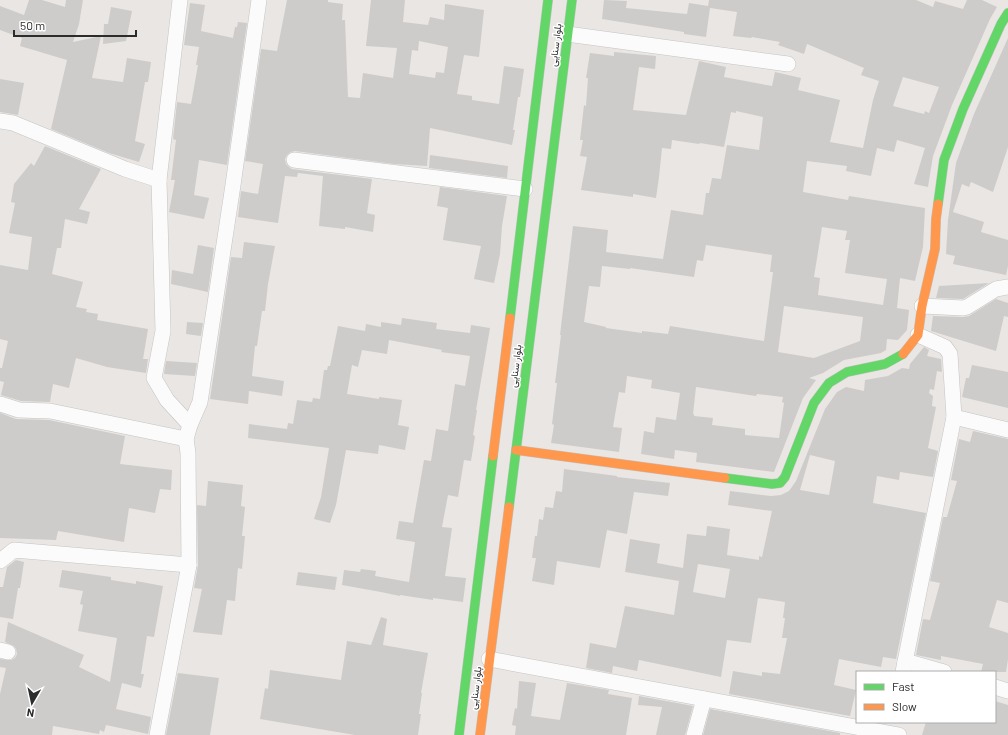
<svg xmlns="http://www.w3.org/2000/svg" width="1008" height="735" font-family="Barlow,Vazirmatn,sans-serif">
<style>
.building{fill:#ceccca;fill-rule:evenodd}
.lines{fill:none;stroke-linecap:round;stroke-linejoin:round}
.street-casing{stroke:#c5c4c5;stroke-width:16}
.fast-casing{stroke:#c5c4c5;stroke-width:10}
.slow-casing{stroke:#c5c4c5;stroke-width:10}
.street{stroke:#fcfbfb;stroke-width:15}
.fast{stroke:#63d668;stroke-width:9}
.slow{stroke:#ff974d;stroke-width:9}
.labels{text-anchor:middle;stroke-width:3;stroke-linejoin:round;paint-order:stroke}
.street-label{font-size:10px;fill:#2c2c2c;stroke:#fff}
</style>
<rect width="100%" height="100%" fill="#e9e6e3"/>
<g class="building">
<path d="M29,0H42L65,7L66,0H83L79,24L73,42L101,36L92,78L123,82L127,58L151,62L148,82H145L135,141L145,144L139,162L109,153L51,129L67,60L20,46L22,38L0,30V6L24,15Z"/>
<path d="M287,0H328V2L343,4L342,20H345L348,97L360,98L363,73L393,78L397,48L366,46L371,0H405L403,22L428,25L430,17L444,20L445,4L484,10L479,57L464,55L457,94L472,96V100L499,104L504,66L524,69L520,97H518L513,130H515L512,145L430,128L427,166L394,164L295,151L291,152L287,155L285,159L286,164L289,167L292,169L372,179L367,213L375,215L373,232L345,227V229L319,226L323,176L298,173L297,177L285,176L278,223L238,217L241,191L258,194L263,164L245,161L261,49L277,51ZM419,41L448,47L444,73L436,72L435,78L409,74L412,50L418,51Z"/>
<path d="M604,0L627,1L626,8L687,14L689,3L708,6L709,0H916L933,7L935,1L963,9L967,0H982L997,7L990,19L952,105L933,156L928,187L914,184L925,148L897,140L894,152L877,148L871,176L846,171L847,166L807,161L803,192L848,200L849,196L925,208L923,247L915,281L900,278L897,308L909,310L907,330L898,340L887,339L886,350L881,353L844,360L823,373L809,378L816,380L803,398L774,472L696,462L697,453L675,450L674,459L641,454L644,431L654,433L656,417L676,420L680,393L651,388L652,380L627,376L625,393L619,392L613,427L622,428L619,452L551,443L554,425L552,424L557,383H555L561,335H560L573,226L608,230L606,252L663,259L671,210L703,215L706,193H709L712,178L721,179L727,145L759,150L763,117L736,111V113L731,112L724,147L700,143L699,144L672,140L671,149L662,148L659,177L656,198L633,194V197L581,190L587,157L580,156L583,140H580L584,105L586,106L588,78H586L590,53L614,56V52L656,56L655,69L639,67L633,110L686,115L699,61L726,67L724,77L772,86L775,72L801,78L798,90L840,100L830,142L863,148L873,100L879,81L861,75L864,68L807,44L804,54L778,45L780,42L752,37L751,38L733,36L737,12L710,8L706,37L684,34V32L602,19ZM903,77L939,87L929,113L925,111L924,114L893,106ZM822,227L847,231L845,240H850L845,273L887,279L883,305L818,295L820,278L814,277ZM706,245L772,255L770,272H773L764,341L670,326L668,334L642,331V333L606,328V327L584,322L589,286L600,287L602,266L630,269V268L694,277L697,260L703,261ZM784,306L863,317L860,341L814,358L778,352ZM696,387L756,396L757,394L783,397L782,402L784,403L779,438L745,435V429L712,425L713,418L694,416V414H693Z"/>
<path d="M190,3L205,5L201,31L233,38L235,27H237L238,22L247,23L227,165L199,160L194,195L209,198L204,219L169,212L175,180H171L176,140L173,139L177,102L191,104L198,65H196L199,47L184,45Z"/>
<path d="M111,7L132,11L126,41L103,44L104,24H108Z"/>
<path d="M1008,38V147L993,192L971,182L969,187L962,184L953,212L984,222L981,232L1008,240V266L1006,275L953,264L955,256L946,254L948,220L956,163L974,114Z"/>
<path d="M0,79L24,83L18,115L0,112Z"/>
<path d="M45,146L101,169L79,209L90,212L87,224L65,219L61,248H57L52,274L83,282L76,307L87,309L86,312L98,314L97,320L148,329L143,359H148L146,373L107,367L76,358L69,388L53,384L50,402L21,401L1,395L4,382L0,381V368H2L8,341L0,339V265L28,270L32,237L9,233L15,203L11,202L14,184L31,163L34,166Z"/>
<path d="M430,155L508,166L507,178L429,168Z"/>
<path d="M440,187L507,196L502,226L500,254L494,283L474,279L481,246L443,240L448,208L437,206Z"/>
<path d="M244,242L275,246L268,284L265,311H262L257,346H255L252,376L284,381L282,396L249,391L248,404L210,399L231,257L242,258Z"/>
<path d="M198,245L214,248L208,292L171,284L172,270L193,274Z"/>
<path d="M989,283L963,299L936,298L939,286Z"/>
<path d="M996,299L1008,303V317L1004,316L996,351L931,331L933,316L963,317L969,316Z"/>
<path d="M402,318L437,323L436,329L470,333L471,325L490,328L476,410H477L473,435L475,436L471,461L464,460L458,497L448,495L442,527L452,528L445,576L466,578L463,602L433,598V600L400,595V596L381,592L342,585L344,570L360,572L361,569L376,571L375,576L409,582L415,542L396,539L399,521L413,523L424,460L431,461L436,429L448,431L455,384L465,386L470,356L441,352L442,350L389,340L387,354L362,350L358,367L352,365L347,394L379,399V397L402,400L398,425L409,427L405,450L379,445L378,454L346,450L336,505L330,523L314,519L321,497L329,448L248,438L249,424L287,429L288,423L293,424L297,400L312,402L313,398L320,399L324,370H327L328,366H330L338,326L365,331L366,324L381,327V322L401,325Z"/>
<path d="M187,322L203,323L201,336L186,334Z"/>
<path d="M924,347L929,350L927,356L941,359L942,372L937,371L934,390L930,389L929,393L933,396L932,406L936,407L928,448L938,451L933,477L900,472L899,480L877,476L873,503L926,513L896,659L883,657L881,667L839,659L834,685L856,690L850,716L729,694L733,671L762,676V672L780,674L787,638H782L785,618H783L785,602L758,598L751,643L727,640L721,677L639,660L637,671L613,666L612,673L586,668L590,643L616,648L625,606L674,615L679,581L625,572L630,539L660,544L657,563L683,568L687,534L706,536L707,526L730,529L727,555L759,560V556L762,557L772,511L728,505L730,491L771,496L781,495L789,491L796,481L825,409L837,392L846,387L864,391L865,380L888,376L902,368L909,369L910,364ZM810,455L835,461L829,495L800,490ZM698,564L730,569L725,598L693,592Z"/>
<path d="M166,361L197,363L195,376L164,374Z"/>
<path d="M972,365L1008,372V408L962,397L966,378H969Z"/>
<path d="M0,413L16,419L49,420L125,436L120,464L172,470L171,490L160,489L155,513L129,508L124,542L58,531L56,540L0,538Z"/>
<path d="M973,431L1008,439V603L997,600L989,627L1008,633V659L1006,672H981L983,664L941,656V660L916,655L923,619L930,620L940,583L930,581L943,517H947L957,481L951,480L959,439L970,442Z"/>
<path d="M564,469L617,476V477L670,483L668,496L634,492L627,534L607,530L600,568L557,561L554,585L532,581L536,558H532L535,536H537L539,519L543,520L545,507L553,508L556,491L562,492Z"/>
<path d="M208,481L243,485L241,506L245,507L242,536H245L242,569L238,568L235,601L227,600L222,635L193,632L202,589L194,588L198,565L197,505L206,506Z"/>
<path d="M16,560L24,562L20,588H18L13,619L0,617V587H3L7,567Z"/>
<path d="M62,570L111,577V580L136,584V581L163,586L154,637L147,636L141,674H144L141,688L122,683L116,709L151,717L148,734L106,725L104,732L100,730L99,734L53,726L52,735H0V694L6,668L0,667V659L11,660L15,658L17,654L16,649L14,646L5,642L8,622L84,655L79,667L110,682L117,638L78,631L83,605L80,604L83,591L59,587Z"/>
<path d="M298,572L337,577L335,590L296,585Z"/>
<path d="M381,617L387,619L383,645L428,653L421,693H422L419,714H421L418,735H355L260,719L265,688L268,689L270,670L341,680L347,641L371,645Z"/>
<path d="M178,673L219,678L210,735H166Z"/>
<path d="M519,681L536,683L531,716L560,720L567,683L609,690L608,694L632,698L626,735H515L516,726L512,725L515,708L517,709Z"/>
<path d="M639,696L693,706L685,735H656L662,707L638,705Z"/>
<path d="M995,701L1008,705V735H922L926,722H995Z"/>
<path d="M710,709L840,733V735H703Z"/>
</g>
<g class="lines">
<g class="street-casing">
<g id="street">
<path d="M567,34L788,64"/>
<path d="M0,121L13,123L125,169L159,180"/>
<path d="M294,160L525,189"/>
<path d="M922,306L963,308L967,307L996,289L1008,287"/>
<path d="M0,404L19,410L50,411L186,439"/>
<path d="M954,417L1008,430"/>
<path d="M190,425L200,402L233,185L259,0"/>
<path d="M0,561L14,550L189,565"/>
<path d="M0,650L8,652"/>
<path d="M489,659L899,735"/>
<path d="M905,661L944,672"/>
<path d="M903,672L954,417L950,354L945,347L918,335"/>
<path d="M995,687L1008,691"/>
<path d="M157,735L189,565L188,453L186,439L190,425L167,400L154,378L163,331L159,180L180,0"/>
<path d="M694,735L704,699"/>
</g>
</g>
<g class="fast-casing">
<g id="fast">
<path d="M938,204L944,160L963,109L1001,24L1008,13"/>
<path d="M510,318L548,0"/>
<path d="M725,478L772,484L780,483L785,477L814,403L829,383L847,372L885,364L903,354"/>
<path d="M509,507L572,0"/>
<path d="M459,735L493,456"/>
</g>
</g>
<g class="slow-casing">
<g id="slow">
<path d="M903,354L918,335L922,306L935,249L936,219L938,204"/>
<path d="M516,450L725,478"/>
<path d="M493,456L510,318"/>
<path d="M480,735L509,507"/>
</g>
</g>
<use href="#street" class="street"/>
<use href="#fast" class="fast"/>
<use href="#slow" class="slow"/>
</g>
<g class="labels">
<g class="street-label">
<text transform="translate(555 45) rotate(-83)" y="4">بلوار سنایی</text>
<text transform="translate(515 366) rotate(-83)" y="4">بلوار سنایی</text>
<text transform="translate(475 688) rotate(-83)" y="4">بلوار سنایی</text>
</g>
</g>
<rect x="856" y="671" width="140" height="52" fill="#ffffff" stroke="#ababab"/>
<rect x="864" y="684" width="20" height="6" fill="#63d668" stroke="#ababab"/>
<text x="892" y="691" font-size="12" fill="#2c2c2c">Fast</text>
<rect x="864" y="704" width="20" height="6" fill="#ff974d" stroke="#ababab"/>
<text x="892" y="711" font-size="12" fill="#2c2c2c">Slow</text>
<g transform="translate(32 703) rotate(189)" stroke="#ffffff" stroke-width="3" paint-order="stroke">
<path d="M0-3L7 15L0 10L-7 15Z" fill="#2c2c2c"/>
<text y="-6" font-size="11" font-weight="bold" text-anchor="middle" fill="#2c2c2c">N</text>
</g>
<path d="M14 30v6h122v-6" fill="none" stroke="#2c2c2c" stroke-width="2"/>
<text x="20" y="30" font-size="12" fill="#2c2c2c" stroke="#ffffff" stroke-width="3" paint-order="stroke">50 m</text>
</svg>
